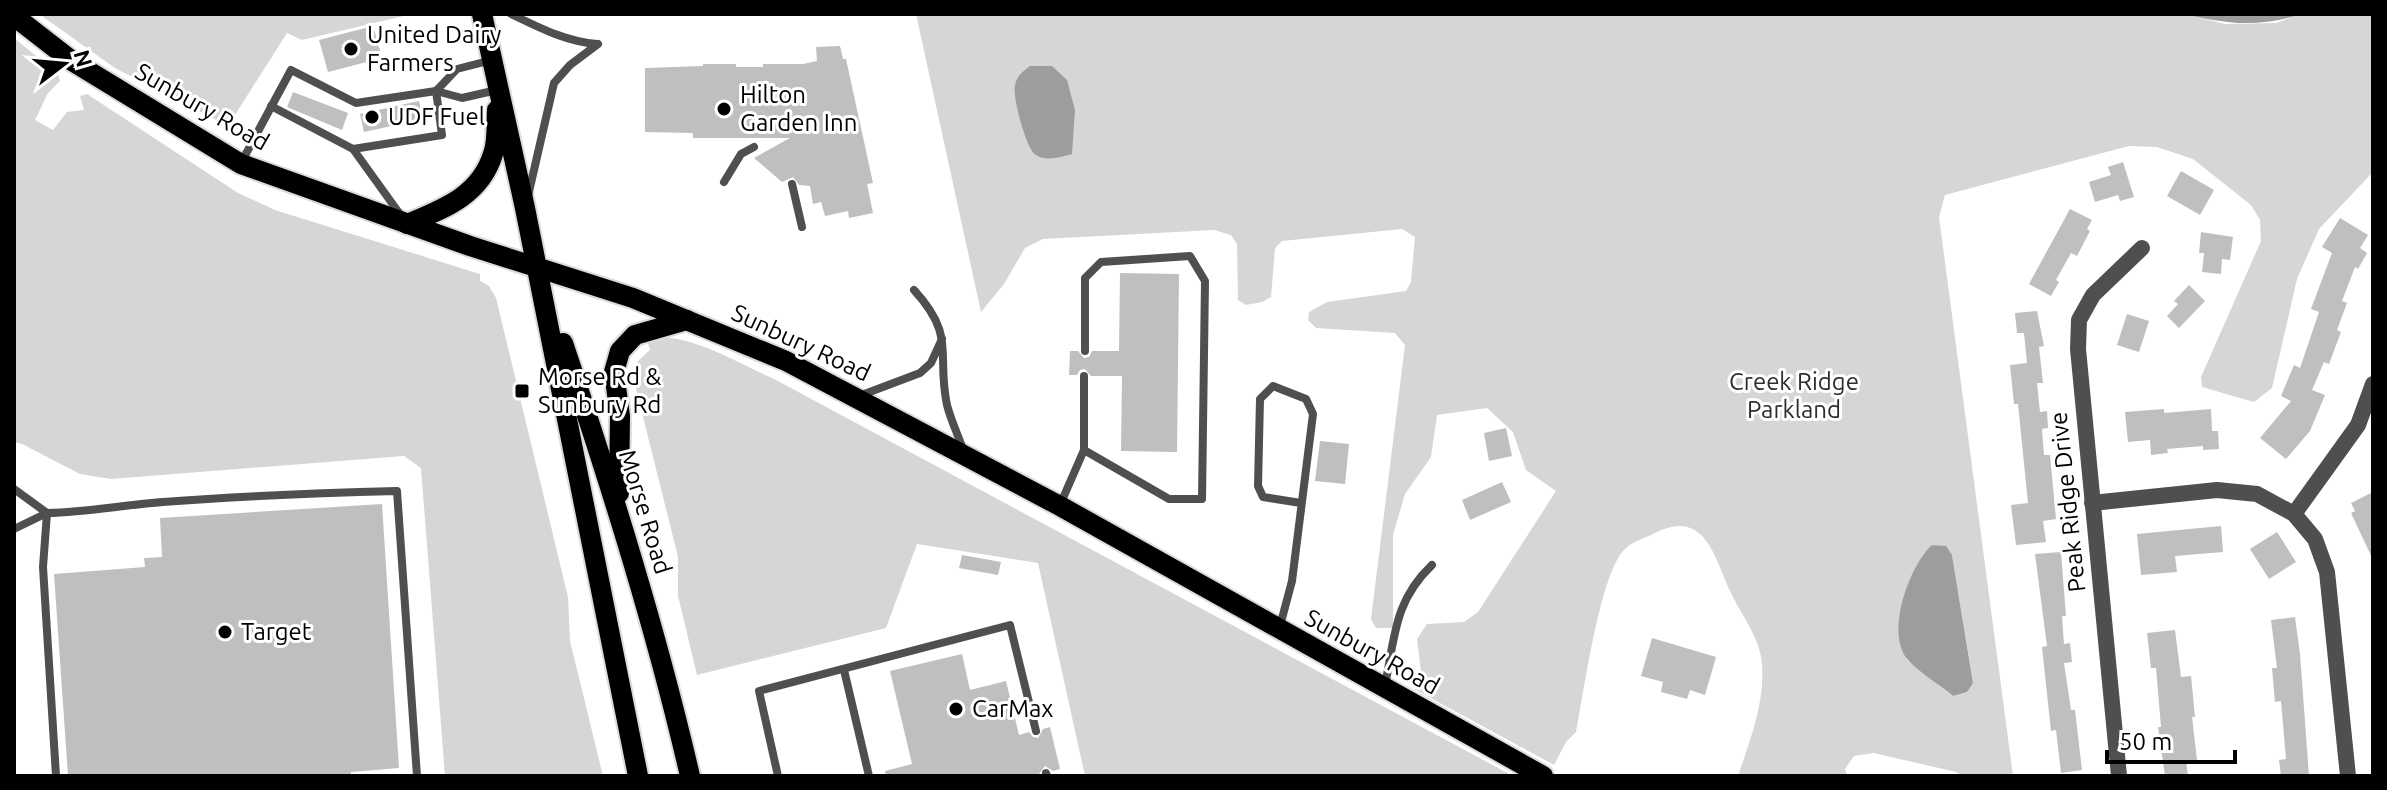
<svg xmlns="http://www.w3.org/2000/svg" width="2387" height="790" font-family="Ubuntu,sans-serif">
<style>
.green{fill:#d6d6d6;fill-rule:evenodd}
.water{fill:#9d9d9d}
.building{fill:#bfbfbf}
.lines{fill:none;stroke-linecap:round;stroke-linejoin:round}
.primary-casing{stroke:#dbdbdb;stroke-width:24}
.lane{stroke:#4f4f4f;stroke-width:8}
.street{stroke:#4f4f4f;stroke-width:16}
.primary{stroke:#000;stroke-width:20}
.poi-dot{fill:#000;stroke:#fff;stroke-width:3}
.labels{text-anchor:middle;stroke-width:6;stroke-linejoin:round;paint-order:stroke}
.poi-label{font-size:24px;fill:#000;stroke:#fff;text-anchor:start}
.street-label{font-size:24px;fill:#000;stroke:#fff}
.park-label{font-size:24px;fill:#2d2d2d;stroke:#fff}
</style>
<rect width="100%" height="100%" fill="#fff"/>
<g class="green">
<path d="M39,14H412L302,40L287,33L228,126L115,68Z"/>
<path d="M916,14H2184L2225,24L2276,23L2302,14H2373V172L2319,229L2297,279L2272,388L2254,402L2202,387L2201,377L2261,241L2260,220L2251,205L2193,159L2157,147L2129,146L1945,195L1939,217L2013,776H1961L1956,772L1874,753L1854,756L1845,769L1847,776H1738C1750,740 1765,703 1762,664C1760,639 1744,619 1733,597C1715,563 1708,506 1655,533C1645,538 1629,543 1623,551C1599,579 1584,692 1576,732L1566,742L1554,765L1414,689L1421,672L1417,639L1427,624L1464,622L1478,612L1556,491L1526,470L1513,432L1487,408L1437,415L1431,457L1405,494L1393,535V628H1376L1371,619L1405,345L1395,333L1316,328L1308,320L1309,312L1327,302L1406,291L1411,282L1415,237L1402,229L1282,241L1275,248L1271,297L1262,302L1246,305L1238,300L1237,244L1231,235L1214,230L1043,239L1025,248L1004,284L981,312ZM1952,555L1973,682L1967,692L1953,696L1906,659Z"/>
<path d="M14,38L58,74L60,81L48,93L35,120L53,130L67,112L84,110L80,96L87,94L238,193L275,210L480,274V281L489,286L496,298L568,597L570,641L603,776H445L421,468L404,456L111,479L80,474L22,444L14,442Z"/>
<path d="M663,337C702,340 740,364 776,380L1513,776H1085L1038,563L917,544L886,628L697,675L678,596V557L633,377L638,361L650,350L647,340Z"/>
</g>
<g class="water">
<path d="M2184,14H2302C2259,28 2226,24 2184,14Z"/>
<path d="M1030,66H1052L1067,80L1075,110L1072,154C1060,157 1047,162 1036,155C1026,150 1012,95 1015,85C1017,76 1022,72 1030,66Z"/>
<path d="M1932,545L1946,546L1952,555L1973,683L1967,692L1953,696C1939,684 1921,674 1909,661C1884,635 1909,566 1932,545Z"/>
</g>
<g class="building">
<path d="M373,26L382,58L328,72L319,40Z"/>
<path d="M840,46L843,59H846L873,183L867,184L873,213L849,218L848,211L825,216L821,202L813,204L810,186L799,185L793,177L782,182L754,158L790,138H693V133L645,132V68L703,66V64H736V67H763V64H803L817,61L816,47Z"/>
<path d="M293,92L348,113L342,130L287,107Z"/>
<path d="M419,101L423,119L364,132L360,114Z"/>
<path d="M2123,162L2134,197L2120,201L2118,195L2095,202L2089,182L2111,175L2108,167Z"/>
<path d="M2181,171L2214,190L2200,215L2167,196Z"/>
<path d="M2070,209L2092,220L2087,229L2090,231L2077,256L2071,253L2056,280L2059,282L2051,296L2029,284Z"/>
<path d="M2340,218L2368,235L2360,248L2367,253L2358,269L2355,267L2342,301L2347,303L2337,330L2341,332L2329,364L2324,362L2312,390L2325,395L2310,431L2286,459L2260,438L2291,401L2281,396L2294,365L2300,368L2319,312L2311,309L2332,253L2322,247Z"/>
<path d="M2201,232L2233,237L2230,260L2222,259L2221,274L2202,272L2204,253H2199Z"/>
<path d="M1120,273L1179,274L1177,452L1121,451L1122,376H1091L1085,369L1080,370L1077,375H1069L1070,351H1078L1084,358L1089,357L1092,351H1119Z"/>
<path d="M2189,285L2205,301L2179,328L2167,316L2178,304L2174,301Z"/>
<path d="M2037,311L2044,346L2039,347L2043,383H2037L2040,412L2047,411L2048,428L2042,429L2044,455H2050L2056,519L2043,521L2046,542L2016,545L2011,505L2028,503L2018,404H2014L2010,365L2027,363L2024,333H2017L2015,313Z"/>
<path d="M2127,314L2149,321L2139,352L2117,345Z"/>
<path d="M2164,409V413L2211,409L2212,431H2218L2219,449L2203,450V446L2167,449L2168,453L2151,455L2150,440L2128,442L2125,412Z"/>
<path d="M1506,428L1512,456L1489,461L1484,433Z"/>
<path d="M1320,441L1349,444L1345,484L1315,481Z"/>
<path d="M1502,482L1511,502L1470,520L1462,500Z"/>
<path d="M2373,492V560L2351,513L2355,511L2351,503Z"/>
<path d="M382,504L399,768L351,772V776H68L54,574L145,567L144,558L162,557L160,518Z"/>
<path d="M2221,526L2223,552L2175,556L2177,572L2141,575L2137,534Z"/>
<path d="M2277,532L2296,562L2269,579L2250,549Z"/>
<path d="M2061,552L2066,616H2062L2064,644L2070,643L2072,662L2064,663L2071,710H2075L2082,770L2061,773L2056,730L2051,731L2042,647L2047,646L2035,554Z"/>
<path d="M962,555L1001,562L998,575L959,568Z"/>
<path d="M2295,617L2300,654L2309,776H2281L2279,760L2286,759L2281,701L2275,702L2272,668H2277L2271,620Z"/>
<path d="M2175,630L2181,677L2191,676L2195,717H2192L2197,760L2186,761L2188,776H2165L2158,727H2161L2156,668H2151L2147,633Z"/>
<path d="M1652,638L1716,657L1705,695L1690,690L1687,699L1661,692L1663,682L1641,676Z"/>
<path d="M962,654L970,690L1006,681L1019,735L1029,732L1033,737L1038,738L1043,729L1050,727L1060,769L1053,771L1045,766L1039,774L1031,776H886L885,771L912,764L890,671Z"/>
</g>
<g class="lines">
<g class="primary-casing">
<g id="primary">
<path d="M482,14L525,208L638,776"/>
<path d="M14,16L72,61L241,164L470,246L633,298L786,361L1060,506L1543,776"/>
<path d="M407,224C443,209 480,196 493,154C498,141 496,124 497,110"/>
<path d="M563,343C611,486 656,629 690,776"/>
<path d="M619,493L620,416L614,372L620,351L635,335L687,320"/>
</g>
</g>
<g class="lane">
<path d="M511,14C540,28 565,41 597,44"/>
<path d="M436,91L457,69L492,60"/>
<path d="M271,106L353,149"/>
<path d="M241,163L291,70L356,103L436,91L462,98L497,90"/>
<path d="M724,182L741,154L754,147"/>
<path d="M792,184L802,227"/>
<path d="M528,196L554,83L570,65L598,44"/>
<path d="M402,217L353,149L442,135L436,91"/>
<path d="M914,290C957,337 936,353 947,405C951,421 959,437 964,452"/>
<path d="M1084,376V450"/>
<path d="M859,396L920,373L931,363L942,339"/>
<path d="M14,489L47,513L14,529"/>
<path d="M1060,505L1084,450L1169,499H1202L1205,281L1190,256L1101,262L1085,278V351"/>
<path d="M1280,626L1292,581L1313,414L1306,399L1273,386L1260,399L1258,486L1263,497L1301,503"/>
<path d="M844,670L869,776"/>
<path d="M1385,685C1395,637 1394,601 1432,565"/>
<path d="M1046,773L1047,776"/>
<path d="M56,776L43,567L47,513C86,512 124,505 163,502C241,496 319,493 397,491L417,776"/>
<path d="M778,776L759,691L1010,625L1036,731"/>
</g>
<g class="street">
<path d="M2092,503L2217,490L2257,494L2294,514L2315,539L2327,572L2348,776"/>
<path d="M2294,514L2358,425L2373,384"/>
<path d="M2119,776L2078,349L2079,320L2093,295L2142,248"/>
</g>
<use href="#primary" class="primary"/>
</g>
<g class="poi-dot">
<circle cx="351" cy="49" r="8"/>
<circle cx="724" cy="109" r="8"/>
<circle cx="372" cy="117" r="8"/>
<rect x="514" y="383" width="16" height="16" rx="4"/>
<circle cx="225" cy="632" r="8"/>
<circle cx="956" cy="709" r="8"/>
</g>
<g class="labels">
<g class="poi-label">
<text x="367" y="43">United Dairy<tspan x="367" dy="28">Farmers</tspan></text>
<text x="740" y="103">Hilton<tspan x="740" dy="28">Garden Inn</tspan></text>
<text x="388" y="125">UDF Fuel</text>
<text x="538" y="385">Morse Rd &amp;<tspan x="538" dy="28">Sunbury Rd</tspan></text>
<text x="241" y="640">Target</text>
<text x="972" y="717">CarMax</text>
</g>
<g class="street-label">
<text transform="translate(202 107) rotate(30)" y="8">Sunbury Road</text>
<text transform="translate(801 343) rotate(25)" y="8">Sunbury Road</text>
<text transform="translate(2068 502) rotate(-96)" y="8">Peak Ridge Drive</text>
<text transform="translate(645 512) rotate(73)" y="8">Morse Road</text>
<text transform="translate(1372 652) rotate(29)" y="8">Sunbury Road</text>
</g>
<g class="park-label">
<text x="1794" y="390">Creek Ridge<tspan x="1794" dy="28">Parkland</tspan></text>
</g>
</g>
<rect width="2387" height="790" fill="none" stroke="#000000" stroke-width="32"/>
<g transform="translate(64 64) rotate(74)" stroke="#ffffff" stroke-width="6" paint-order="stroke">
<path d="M0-6L14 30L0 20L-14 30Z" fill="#000000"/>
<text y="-12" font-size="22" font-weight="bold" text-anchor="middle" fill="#000000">N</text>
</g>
<path d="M2107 750v12h128v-12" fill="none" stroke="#000000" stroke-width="4"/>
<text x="2119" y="750" font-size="24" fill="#000000" stroke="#ffffff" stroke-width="6" paint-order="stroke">50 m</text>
</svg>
